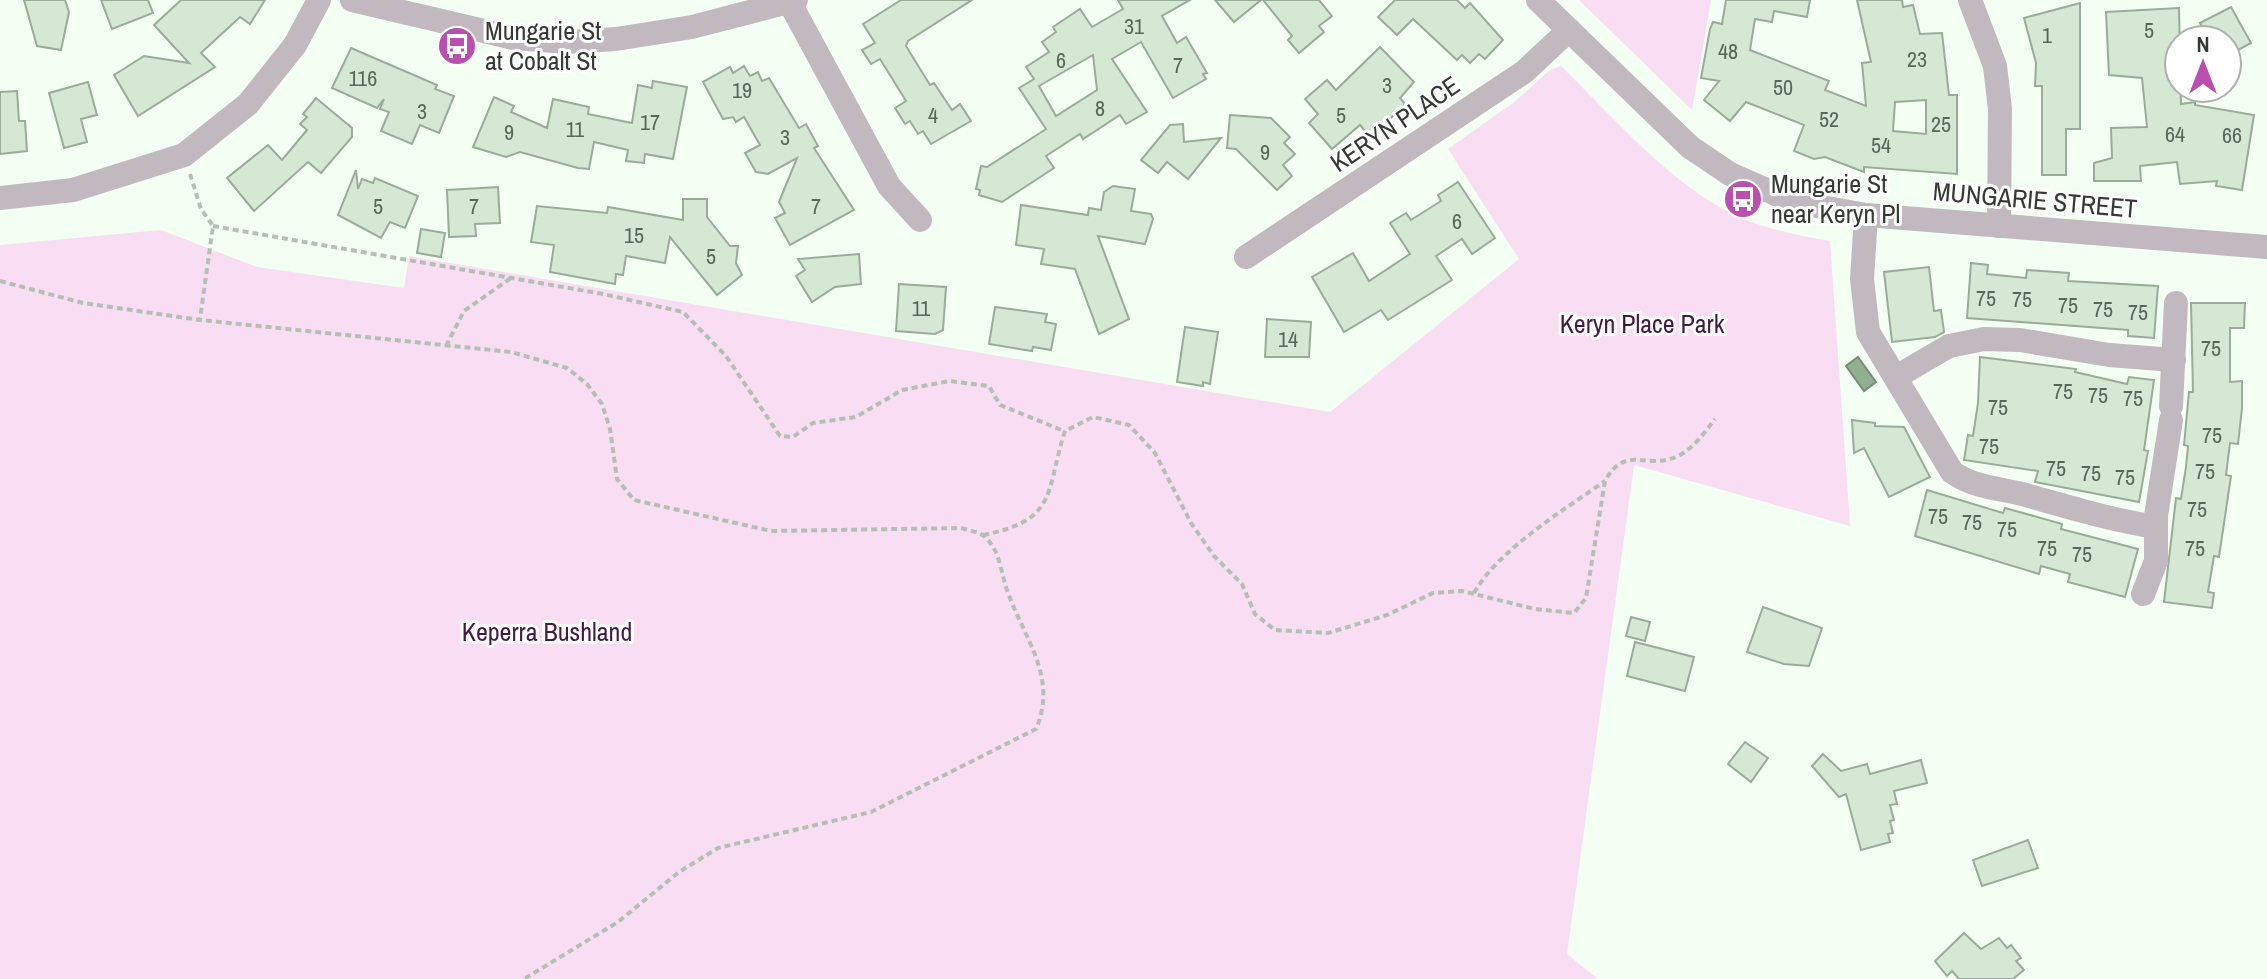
<svg xmlns="http://www.w3.org/2000/svg" width="2267" height="979" font-family="'Archivo Narrow',sans-serif">
<style>
.green{fill:#f8ddf3}
.water{fill:#91b091;stroke:#748d74;stroke-width:2}
.building{fill:#d4e8d4;stroke:#99ac99;stroke-width:2;fill-rule:evenodd}
.lines{fill:none;stroke-linecap:round;stroke-linejoin:round}
.path{stroke:#b5c0b5;stroke-width:4;stroke-dasharray:6 4;stroke-linecap:butt}
.minor{stroke:#c2b8c0;stroke-width:24}
.labels{text-anchor:middle;stroke-width:6;stroke-linejoin:round;paint-order:stroke}
.number-label{font-size:22px;fill:#5a665a}
.poi-label{font-size:26px;fill:#323a32;stroke:#fff;text-anchor:start}
.street-label{font-size:26px;fill:#323a32;stroke:#fff}
.park-label{font-size:26px;fill:#451a40;stroke:#fff}
</style>
<rect width="100%" height="100%" fill="#f3fff2"/>
<g class="green">
<path d="M1579,0H1711L1692,110Z"/>
<path d="M1561,66C1611,115 1671,185 1735,215C1765,229 1797,235 1830,241L1850,526L1634,465L1567,954L1598,979H0V245L161,230L257,267L404,288L409,256L1330,412L1519,259L1448,149L1513,103L1550,70Z"/>
</g>
<path class="water" d="M1858,357L1876,382L1864,391L1846,366Z"/>
<g class="building">
<path d="M24,0H65L69,12L61,50L37,46Z"/>
<path d="M101,0H148L153,13L112,29Z"/>
<path d="M181,0H265L250,24L240,17L201,53L215,67L138,116L114,75L144,56L189,63L154,25Z"/>
<path d="M901,0H972L908,41L906,46L930,85L934,83L952,110L960,104L971,121L931,144L923,131L918,134L910,121L905,124L895,108L906,101L880,59L871,64L862,50L875,43L863,24Z"/>
<path d="M1118,0H1190L1162,16L1177,43L1186,37L1207,73L1203,74L1206,79L1173,98L1141,42L1112,59L1147,112L1126,124L1120,115L1083,139L1080,134L1046,156L1054,168L1002,202L979,195L980,190L976,189L981,166L987,167L1046,129L1019,88L1034,79L1026,67L1049,52L1042,42L1056,32L1053,27L1080,9L1092,27L1123,9ZM1093,55L1097,90L1056,116L1039,86Z"/>
<path d="M1215,0H1261L1234,22Z"/>
<path d="M1263,0H1319L1332,16L1319,26L1324,32L1299,53L1288,40L1292,36Z"/>
<path d="M1395,0H1457L1465,8L1470,3L1503,40L1485,59L1479,54L1470,63L1462,55L1457,60L1413,19L1397,35L1378,17Z"/>
<path d="M1726,0H1810L1807,17L1774,11L1772,22L1755,19L1750,50L1829,81L1825,90L1866,106L1862,63L1871,62L1857,0H1902L1903,7L1913,5L1920,34L1942,33L1949,95H1957V174L1864,167V172L1825,157L1814,159L1794,151L1804,125L1746,102L1730,121L1704,100L1719,81L1701,78L1710,29L1713,22L1722,24ZM1926,100V134L1893,131L1895,102Z"/>
<path d="M2080,3V129H2066V175H2042V86H2035L2036,63L2024,18Z"/>
<path d="M2231,7L2251,43L2227,56V40H2209L2200,23Z"/>
<path d="M2179,8L2181,104L2195,102V105L2254,115L2242,190L2216,186L2217,181L2180,184L2177,162L2140,166L2141,181H2094V163L2112,158L2111,128L2147,127L2142,78L2109,75L2106,12Z"/>
<path d="M1380,47L1414,82L1400,98L1405,104L1371,138L1360,125L1332,149L1309,123L1318,114L1305,99L1327,80L1336,90Z"/>
<path d="M351,48L437,85L435,89L454,96L439,133L420,125L412,144L381,131L389,112L380,109L384,99L377,108L332,88Z"/>
<path d="M744,66L750,76L758,72L762,81L769,78L799,128L806,124L818,146L814,148L854,210L790,245L775,218L785,213L779,202L797,158L768,174L756,172L745,153L760,145L744,117L736,122L733,117L723,119L703,82L730,67L733,73Z"/>
<path d="M653,81L687,87L673,159L645,154L644,163L626,161L628,150L594,142L589,169L578,168L520,152L506,157L473,147L494,97L514,106L511,112L547,128L553,99L589,107L588,114L632,123L638,85L652,88Z"/>
<path d="M88,82L97,115L81,119L87,142L64,148L49,93Z"/>
<path d="M17,91L19,121H25L27,151L0,154V92Z"/>
<path d="M316,98L352,128V137L321,173L308,162L254,211L227,178L268,145L282,160L307,130L300,124L307,117L303,114Z"/>
<path d="M1230,115L1271,118L1290,137L1284,143L1295,154L1283,165L1292,176L1277,190L1236,149L1227,148Z"/>
<path d="M1183,124L1184,142L1221,138L1188,179L1167,162L1158,173L1141,160L1170,125Z"/>
<path d="M356,170L358,189L362,179L373,183L375,178L418,196L405,228L390,222L381,238L338,215Z"/>
<path d="M1458,182L1495,238L1472,254L1462,239L1436,256L1452,280L1388,320L1381,310L1344,332L1312,277L1353,253L1369,281L1410,254L1390,223L1406,213L1411,220L1441,201L1438,195Z"/>
<path d="M1113,186L1135,189L1131,211L1151,214L1153,219L1145,244L1098,236L1129,319L1099,334L1075,269L1041,264L1044,249L1016,245L1021,205L1088,215L1089,208L1101,210L1104,192Z"/>
<path d="M498,187L500,223L475,224L476,236L449,237L447,190Z"/>
<path d="M683,199H707V217L730,246H738L736,263L742,275L717,295L670,237L665,263L626,256L623,275L616,274L615,284L550,272L554,245L531,242L537,206L607,213L608,207L683,220Z"/>
<path d="M421,229L445,233L441,257L417,253Z"/>
<path d="M859,254L861,284L835,287L812,302L796,276L805,270L798,259Z"/>
<path d="M1971,263L1988,265L1987,274L2026,278L2027,270L2069,273L2068,281L2158,286L2154,338L2128,336V330L1967,318Z"/>
<path d="M1929,267L1934,311L1941,310L1944,332L1935,337L1892,342L1884,272Z"/>
<path d="M899,284L946,287L943,330L935,334L896,331Z"/>
<path d="M2191,303H2245L2244,328H2230V382L2242,381V408L2238,444L2230,443L2226,475L2231,476L2219,557L2214,556L2208,592L2214,593L2212,608L2164,602L2176,498L2181,499L2186,467L2188,446L2184,445L2189,392H2193Z"/>
<path d="M995,307L1047,314L1045,322L1056,324L1051,350L1033,347L1032,351L989,344Z"/>
<path d="M1267,319L1311,322L1309,357H1265Z"/>
<path d="M1185,327L1218,332L1210,384L1203,382V386L1177,382Z"/>
<path d="M1980,357L2076,369L2075,372L2127,384L2129,377L2154,380L2144,450L2148,451L2139,502L2035,482L2038,471L1964,460L1968,435L1973,436L1978,403Z"/>
<path d="M1852,420L1875,423V426L1904,427L1930,477L1889,497L1864,448L1854,453Z"/>
<path d="M1927,490L2003,513L2005,508L2062,524L2061,529L2138,549L2125,597L2068,582L2070,574L2041,566L2039,574L1915,536Z"/>
<path d="M1763,607L1822,628L1809,666L1784,664L1747,652Z"/>
<path d="M1631,617L1650,622L1645,641L1626,636Z"/>
<path d="M1635,642L1694,657L1685,691L1627,676Z"/>
<path d="M1745,742L1768,758L1751,782L1728,764Z"/>
<path d="M1823,754L1841,771L1867,764L1870,774L1921,760L1927,783L1894,791L1897,804L1890,805L1894,820L1890,821L1893,833L1888,834L1890,842L1861,850L1846,794L1839,797L1812,766Z"/>
<path d="M2028,840L2038,868L1982,886L1973,860Z"/>
<path d="M1964,933L1981,949L1999,938L2007,948L2011,945L2021,958L2016,961L2024,970L2013,979H1959L1952,971L1947,976L1935,961Z"/>
</g>
<g class="lines">
<g class="path">
<path d="M190,174L201,209L213,226L200,319"/>
<path d="M213,226L603,294L683,312L726,356L780,436L793,437L813,423L856,417L902,390L950,381L989,386L1000,405L1064,431"/>
<path d="M0,281L83,303L200,320L511,352L567,368L587,384L602,404L610,429L617,479L634,500L771,531L961,528C968,530 979,532 984,536C1000,550 1000,569 1006,587C1022,636 1059,676 1036,729L871,812L718,848L679,872L618,922L524,979"/>
<path d="M446,346L464,311L511,278"/>
<path d="M983,535C1059,520 1045,492 1065,431L1093,417L1129,425L1155,453L1191,523L1214,556L1242,584L1255,614L1275,630L1328,633L1387,615L1433,593L1462,591L1535,609L1574,613L1586,598L1605,481C1626,443 1646,471 1678,456C1693,449 1705,432 1715,419"/>
<path d="M1474,593C1498,550 1564,510 1605,481"/>
</g>
<g class="minor">
<path d="M352,0L514,38L567,42L616,39L692,27L796,0"/>
<path d="M1538,0L1690,147L1730,174L1794,202L1866,215L2267,247"/>
<path d="M1970,0L1995,66L2000,109L1999,226"/>
<path d="M790,3L889,186L920,220"/>
<path d="M0,198L73,190L184,155L248,104L295,45L319,0"/>
<path d="M1866,215L1862,279L1868,332L1952,472C1976,489 2003,488 2029,496C2072,508 2112,520 2156,527"/>
<path d="M1246,257L1524,72L1569,30"/>
<path d="M1896,377L1949,346L1984,339L2020,340L2109,355L2174,360"/>
<path d="M2171,406L2176,303"/>
<path d="M2143,594L2156,561V516L2171,420"/>
</g>
</g>
<defs>
<g id="bus-disc" transform="scale(2)"><circle r="9.5" fill="#ba4faf" stroke="#fff"/><path d="M-5-6H5V4H4V6H2V4H-2V6H-4V4H-5ZM-3.5-4V0h7V-4ZM-3.5 1.2v1.5H-2V1.2ZM2 1.2v1.5H3.5V1.2Z" fill="#fff"/></g>
</defs>
<g fill-rule="evenodd">
<use href="#bus-disc" x="457" y="46"/>
<use href="#bus-disc" x="1743" y="199"/>
</g>
<g class="labels">
<g class="number-label">
<text x="1134" y="34">31</text>
<text x="2149" y="38">5</text>
<text x="2047" y="43">1</text>
<text x="1728" y="59">48</text>
<text x="1917" y="67">23</text>
<text x="1061" y="68">6</text>
<text x="1178" y="73">7</text>
<text x="363" y="86">116</text>
<text x="1387" y="93">3</text>
<text x="1783" y="95">50</text>
<text x="742" y="98">19</text>
<text x="1100" y="116">8</text>
<text x="422" y="119">3</text>
<text x="933" y="123">4</text>
<text x="1341" y="123">5</text>
<text x="1829" y="127">52</text>
<text x="650" y="130">17</text>
<text x="1941" y="132">25</text>
<text x="575" y="137">11</text>
<text x="509" y="140">9</text>
<text x="2175" y="142">64</text>
<text x="2232" y="143">66</text>
<text x="785" y="145">3</text>
<text x="1881" y="153">54</text>
<text x="1265" y="160">9</text>
<text x="378" y="214">5</text>
<text x="474" y="214">7</text>
<text x="816" y="214">7</text>
<text x="1457" y="229">6</text>
<text x="634" y="243">15</text>
<text x="711" y="264">5</text>
<text x="1986" y="306">75</text>
<text x="2022" y="307">75</text>
<text x="2068" y="313">75</text>
<text x="921" y="316">11</text>
<text x="2103" y="317">75</text>
<text x="2138" y="320">75</text>
<text x="1288" y="347">14</text>
<text x="2211" y="356">75</text>
<text x="2063" y="399">75</text>
<text x="2098" y="403">75</text>
<text x="2133" y="406">75</text>
<text x="1998" y="415">75</text>
<text x="2212" y="443">75</text>
<text x="1989" y="454">75</text>
<text x="2056" y="476">75</text>
<text x="2205" y="479">75</text>
<text x="2091" y="481">75</text>
<text x="2125" y="485">75</text>
<text x="2197" y="517">75</text>
<text x="1938" y="524">75</text>
<text x="1972" y="530">75</text>
<text x="2007" y="537">75</text>
<text x="2047" y="556">75</text>
<text x="2195" y="556">75</text>
<text x="2082" y="562">75</text>
</g>
<g class="poi-label">
<text x="485" y="40">Mungarie St<tspan x="485" dy="30">at Cobalt St</tspan></text>
<text x="1771" y="193">Mungarie St<tspan x="1771" dy="30">near Keryn Pl</tspan></text>
</g>
<g class="street-label">
<text transform="translate(1395 124) rotate(-34)" y="9">KERYN PLACE</text>
<text transform="translate(2035 200) rotate(5)" y="9">MUNGARIE STREET</text>
</g>
<g class="park-label">
<text x="1642" y="333">Keryn Place Park</text>
<text x="547" y="641">Keperra Bushland</text>
</g>
</g>
<g transform="translate(2203 64)"><circle r="38" fill="#ffffff" stroke="#adb0ad" stroke-width="2"/>
<path d="M0-6L14 30L0 20L-14 30Z" fill="#ba4faf"/>
<text y="-12" font-size="22" font-weight="bold" text-anchor="middle" fill="#323a32">N</text>
</g>
</svg>
